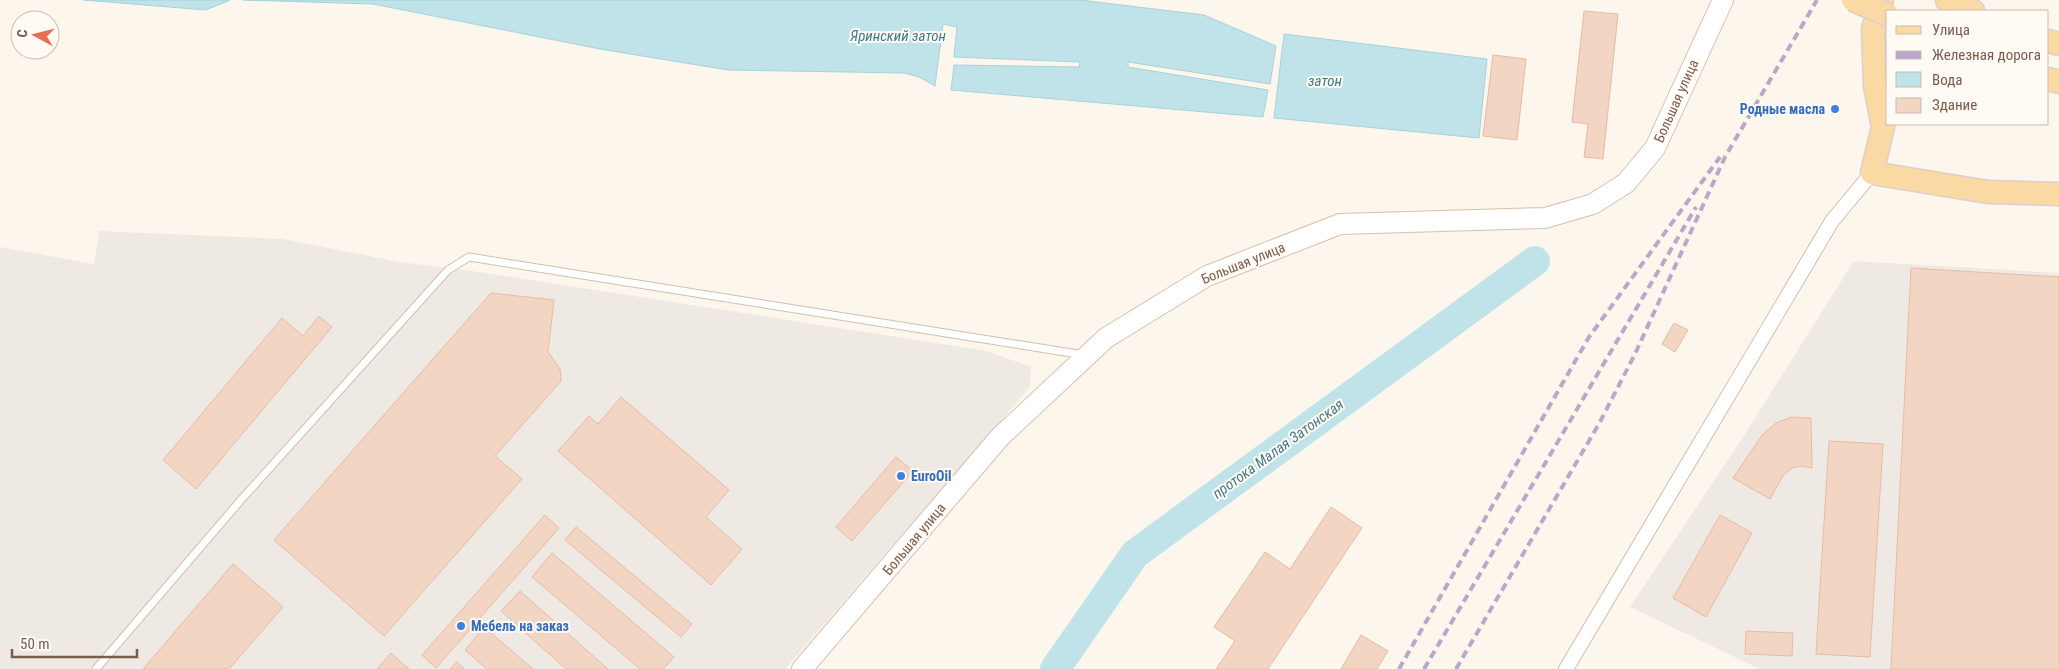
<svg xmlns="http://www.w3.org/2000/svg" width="2059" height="669" font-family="'Roboto Condensed',sans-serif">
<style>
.industrial{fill:#efe9e4}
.water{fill:#bfe3e8;stroke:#a5d3da}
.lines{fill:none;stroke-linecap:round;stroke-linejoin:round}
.river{stroke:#bfe3e8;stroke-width:30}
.building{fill:#f3d5c3;stroke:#e6bba3}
.lane-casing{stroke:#d1beb0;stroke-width:9}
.street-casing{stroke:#d1beb0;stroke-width:16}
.secondary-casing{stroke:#d6c0b0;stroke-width:22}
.primary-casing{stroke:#dad1cd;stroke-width:25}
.lane{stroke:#fff;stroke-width:7}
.street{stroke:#fff;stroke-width:14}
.secondary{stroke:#fff;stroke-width:20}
.primary{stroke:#fbd9a5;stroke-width:22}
.rail{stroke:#b9a8c9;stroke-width:4;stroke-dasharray:8 5;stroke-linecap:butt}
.primary-bridge-casing{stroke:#dad1cd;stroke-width:25;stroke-linecap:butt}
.primary-bridge{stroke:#fbd9a5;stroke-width:22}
.shop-dot{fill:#3f7fe0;stroke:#fffaf3;stroke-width:2}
.labels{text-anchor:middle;stroke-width:4;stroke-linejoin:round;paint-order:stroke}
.street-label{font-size:14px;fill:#7a5c4d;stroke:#fffaf3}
.shop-label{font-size:14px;font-weight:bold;fill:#366cbe;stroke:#fffaf3;text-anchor:start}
.water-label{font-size:15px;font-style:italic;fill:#437c86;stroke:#fffaf3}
</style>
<rect width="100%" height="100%" fill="#fdf6ec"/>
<g class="industrial">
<path d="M99,231L283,239L400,262L479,272L987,351L1031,367L1030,387L785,669H0V247L94,264Z"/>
<path d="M1854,261L2059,273V669H1760L1630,607L1743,437Z"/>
</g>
<g class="water">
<path d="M83,0H230L206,10Z"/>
<path d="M243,0H1080L1204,15L1276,46L1270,84L1128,62V67L1268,90L1263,117L951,90L954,65L1079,67L1080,62L954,57L957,27L943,24L935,86L919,77L904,73L728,70L600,49L373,4Z"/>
<path d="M1284,34L1487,59L1479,138L1274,118Z"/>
</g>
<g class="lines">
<path class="river" d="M1055,669L1135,554L1535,261"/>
</g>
<g class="building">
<path d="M1584,11L1618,14L1603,159L1584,157L1588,124L1572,122Z"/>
<path d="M1493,55L1526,59L1517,140L1483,136Z"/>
<path d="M1911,268L2059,277V669H1891Z"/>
<path d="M491,293L554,300L548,352L560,369L561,381L495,456L522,479L384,636L274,540Z"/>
<path d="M319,316L332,327L196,489L163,460L282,318L303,336Z"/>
<path d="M1674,323L1688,330L1675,352L1662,344Z"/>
<path d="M621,397L729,490L706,517L742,549L711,585L558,451L589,416L598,424Z"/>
<path d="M1791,417L1811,418L1812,468L1802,466L1792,468L1783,476L1770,499L1733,478L1763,434L1776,423Z"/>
<path d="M1829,441L1883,444L1870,657L1816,654Z"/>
<path d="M896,457L913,471L852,541L836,527Z"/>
<path d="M1331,507L1362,528L1268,669H1216L1235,641L1214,627L1265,552L1290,569Z"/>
<path d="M545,515L559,528L436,668L422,655Z"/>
<path d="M1720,515L1752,533L1706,617L1673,598Z"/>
<path d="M576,527L692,624L681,637L565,540Z"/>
<path d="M552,553L674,657L663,669H640L532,577Z"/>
<path d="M233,564L283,607L229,669H143Z"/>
<path d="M520,591L608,669H566L501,611Z"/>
<path d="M484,627L533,669H487L465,650Z"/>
<path d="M1746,631L1793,633L1792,656L1745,654Z"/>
<path d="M1361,635L1388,651L1377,669H1341Z"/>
<path d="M391,653L409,669H377Z"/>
<path d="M457,662L464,669H450Z"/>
</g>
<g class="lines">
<g class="lane-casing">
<path id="lane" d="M96,669L240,501L448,270L469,257L1084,355"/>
</g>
<g class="street-casing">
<path id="street" d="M1566,669L1832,221L1872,173"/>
</g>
<g class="secondary-casing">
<path id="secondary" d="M802,669L1000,437L1106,338L1207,276L1340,224L1545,218L1593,204L1626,183L1655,148L1723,0"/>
</g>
<g class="primary-casing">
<g id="primary">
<path d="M1882,0L1873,29L1875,86L1883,127L1872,173L1988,192L2059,194"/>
<path d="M1947,0L1973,11"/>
<path d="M2048,41L2059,44"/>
<path d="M2048,79L2059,82"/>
</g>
</g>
<use href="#lane" class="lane"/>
<use href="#street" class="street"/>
<use href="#secondary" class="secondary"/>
<use href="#primary" class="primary"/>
<g class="rail">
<path d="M1399,669L1589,337L1720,157"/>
<path d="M1424,669L1696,207"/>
<path d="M1456,669L1600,422L1635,354L1725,157L1817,0"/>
</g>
<g class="primary-bridge-casing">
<path id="primary-bridge" d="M1853,0L1888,15"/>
</g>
<use href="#primary-bridge" class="primary-bridge"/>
</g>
<g class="shop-dot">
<circle cx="1835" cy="109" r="5"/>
<circle cx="901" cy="476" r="5"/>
<circle cx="461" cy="626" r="5"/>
</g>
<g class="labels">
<g class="street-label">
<text transform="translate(1676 101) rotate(-66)" y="5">Большая улица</text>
<text transform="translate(1243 263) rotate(-22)" y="5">Большая улица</text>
<text transform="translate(914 539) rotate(-50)" y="5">Большая улица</text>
</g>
<g class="shop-label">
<text x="1825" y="114" text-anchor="end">Родные масла</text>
<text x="911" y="481">EuroOil</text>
<text x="471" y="631">Мебель на заказ</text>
</g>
<g class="water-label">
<text x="898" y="41">Яринский затон</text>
<text x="1325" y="86">затон</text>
<text transform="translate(1278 449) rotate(-36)" y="5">протока Малая Затонская</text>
</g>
</g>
<rect x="1886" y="10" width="162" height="115" fill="#fffaf3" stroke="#cabbb1"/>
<rect x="1896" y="26" width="25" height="8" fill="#fbd9a5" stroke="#cabbb1"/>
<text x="1932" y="35" font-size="15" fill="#7a5c4d">Улица</text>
<rect x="1896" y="51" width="25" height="8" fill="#b9a8c9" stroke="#cabbb1"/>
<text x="1932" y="60" font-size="15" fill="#7a5c4d">Железная дорога</text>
<rect x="1896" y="72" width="25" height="15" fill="#bfe3e8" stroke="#cabbb1"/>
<text x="1932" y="85" font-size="15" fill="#7a5c4d">Вода</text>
<rect x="1896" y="98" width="25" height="15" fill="#f3d5c3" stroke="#cabbb1"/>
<text x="1932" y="110" font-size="15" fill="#7a5c4d">Здание</text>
<g transform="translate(35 35) rotate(277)"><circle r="24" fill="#fffaf3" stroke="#cabbb1"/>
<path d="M0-4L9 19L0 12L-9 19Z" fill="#e76f51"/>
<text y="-8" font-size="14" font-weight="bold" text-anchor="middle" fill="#7a5c4d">С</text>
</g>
<path d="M12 649v8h125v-8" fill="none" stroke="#7a5c4d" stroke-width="2.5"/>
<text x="20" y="649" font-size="15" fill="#7a5c4d" stroke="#fffaf3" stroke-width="4" paint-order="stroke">50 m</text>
</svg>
